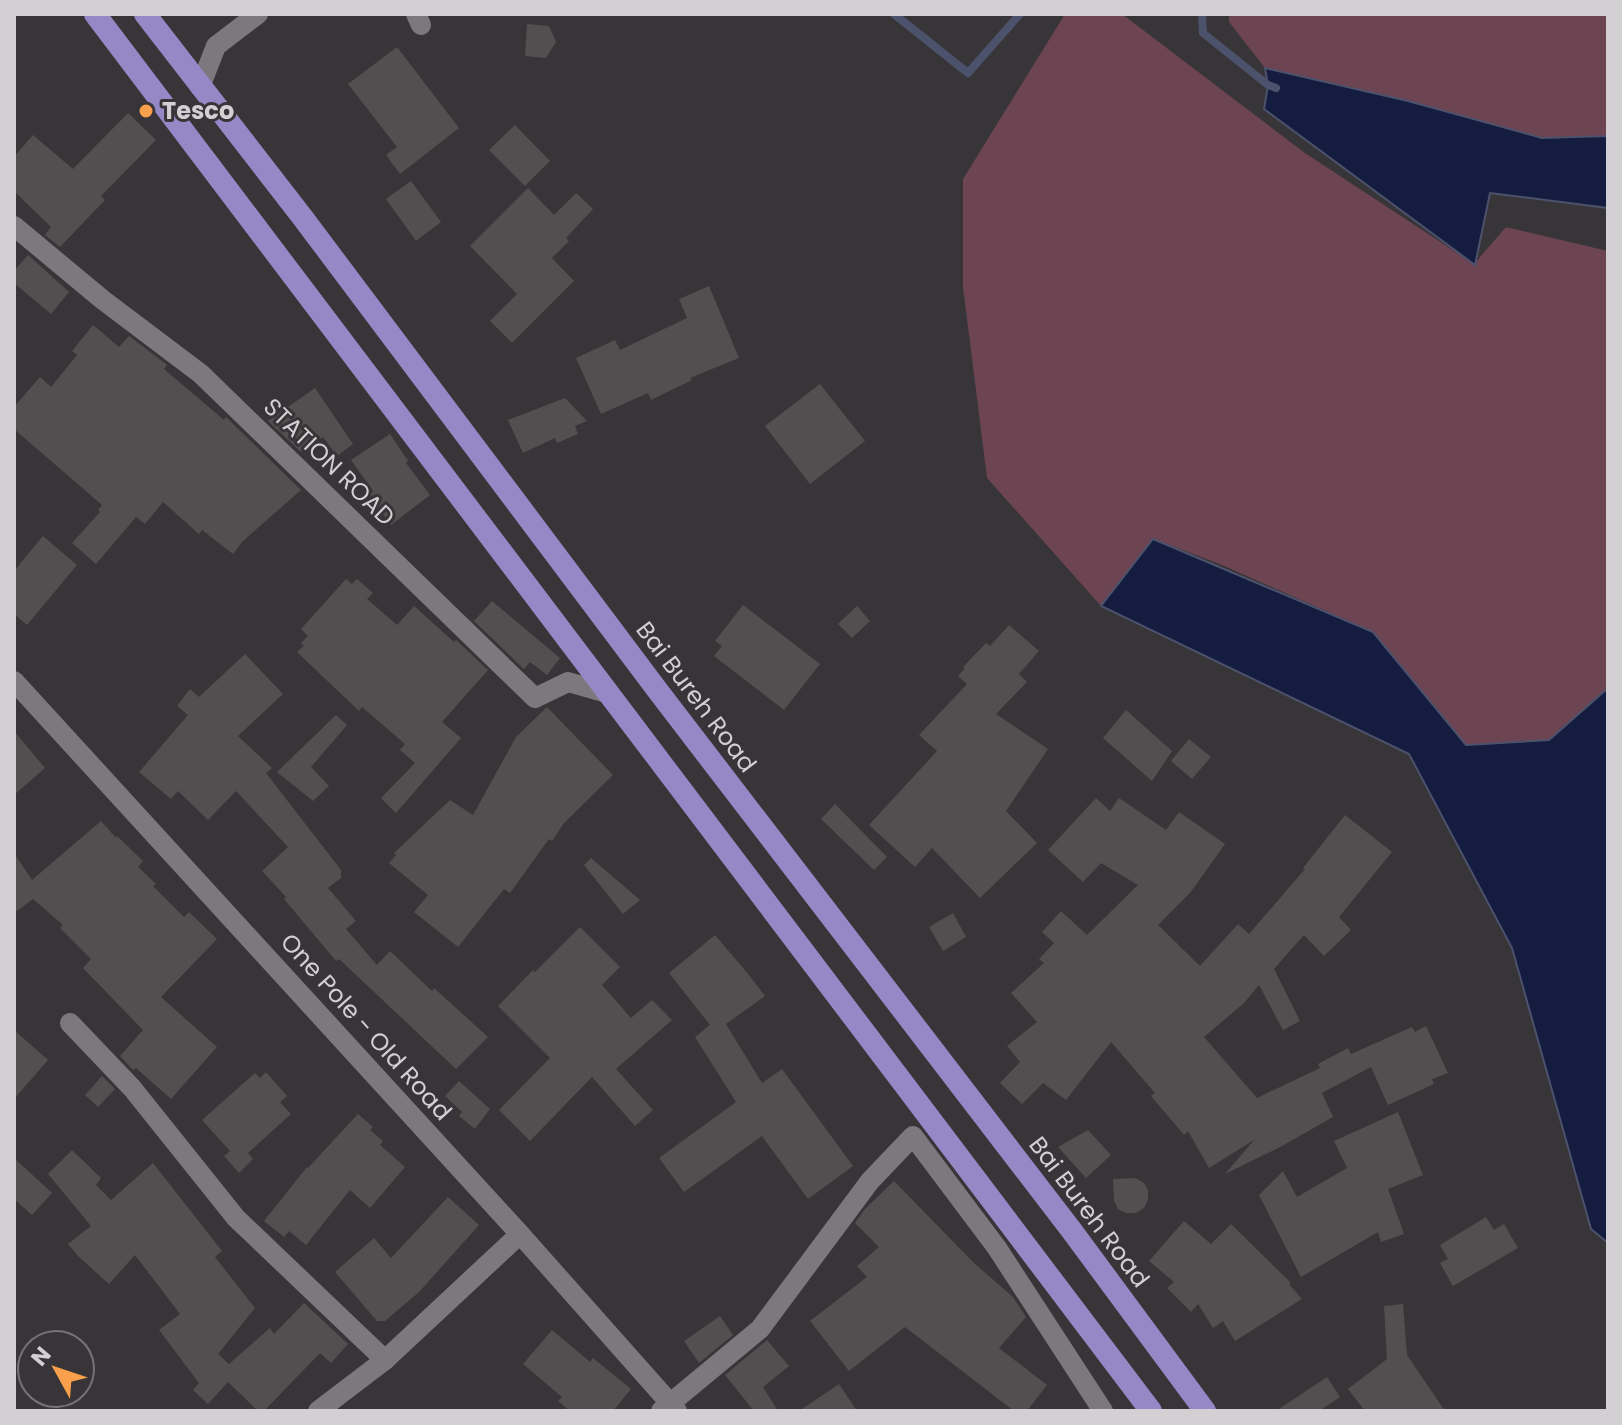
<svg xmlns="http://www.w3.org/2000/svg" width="1622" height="1425" font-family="Poppins,sans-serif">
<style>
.green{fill:#6c4452}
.water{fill:#141c40;stroke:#4d526c;stroke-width:2}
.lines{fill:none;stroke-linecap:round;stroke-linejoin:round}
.stream{stroke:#4d526c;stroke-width:8}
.building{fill:#524f51}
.minor{stroke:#7b797d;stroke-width:20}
.tertiary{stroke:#7b797d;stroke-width:20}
.trunk{stroke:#9488c6;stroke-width:22}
.poi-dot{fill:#f8a04b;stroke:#373538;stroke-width:3}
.labels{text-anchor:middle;stroke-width:6;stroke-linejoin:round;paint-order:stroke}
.poi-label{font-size:24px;font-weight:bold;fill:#d2d0d2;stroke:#373538;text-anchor:start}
.street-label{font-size:24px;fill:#d2d0d2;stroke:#373538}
</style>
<rect width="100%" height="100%" fill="#373538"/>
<g class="green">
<path d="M1065,14H1122L1305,153L1474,264L1506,227L1608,251V688L1549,740L1466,745L1373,632L1222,565L1154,539L1101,606L987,478L963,287V179Z"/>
<path d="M1229,14H1608V136L1542,138L1408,101L1307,94L1265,68L1229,22Z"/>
</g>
<g class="water">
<path d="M1265,68L1408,101L1542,138L1608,136V208L1490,193L1475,265L1264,109L1268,85Z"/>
<path d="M1153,539L1373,632L1466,745L1549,740L1608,688V1243L1591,1229L1512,948L1409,754L1101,606Z"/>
</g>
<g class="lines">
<g class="stream">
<path d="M894,14L968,73L1020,14"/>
<path d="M1202,14L1203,33L1268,85L1276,88"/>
</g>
</g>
<g class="building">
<path d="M527,24L549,26L556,42L546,58L525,56Z"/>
<path d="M397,47L459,128L400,174L386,155L397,147L348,84Z"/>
<path d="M128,113L156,140L101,196L105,200L60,247L45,235L51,227L14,191V157L33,135L73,169Z"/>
<path d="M515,125L550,161L525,186L489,150Z"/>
<path d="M411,181L441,222L416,241L386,199Z"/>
<path d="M528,188L554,215L576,193L593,209L566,238L569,241L552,258L574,281L512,343L490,321L517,294L470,246Z"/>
<path d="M28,255L69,292L51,314L14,283V271Z"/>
<path d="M709,286L739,358L690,378L692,380L651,400L648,393L601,414L576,358L615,340L620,350L687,318L679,299Z"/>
<path d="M93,325L119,347L129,336L167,365L164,369L224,420L226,417L301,490L243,541L233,554L202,530L199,534L163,502L145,524L136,517L96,564L72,543L100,512L98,510L102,505L14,429V407L40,377L51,387L77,355L72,351Z"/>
<path d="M820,384L865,441L810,484L765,426Z"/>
<path d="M315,388L353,444L337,456L323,437L301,452L268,421Z"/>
<path d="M565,398L587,421L575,426L578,434L557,443L555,438L523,453L508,420Z"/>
<path d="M390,434L408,461L406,463L430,495L391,525L369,495L373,491L351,460Z"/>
<path d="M43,536L77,565L27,625L14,614V571Z"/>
<path d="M346,579L352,584L357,579L373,593L367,599L397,625L414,606L454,642L456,640L488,670L442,722L461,738L396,813L381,798L415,763L400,750L405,744L362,707L359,711L297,652L304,646L301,643L308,636L301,629Z"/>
<path d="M492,601L560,658L547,675L530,662L524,669L474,621Z"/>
<path d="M743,605L820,664L784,710L714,656L722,646L715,641Z"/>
<path d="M857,606L870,621L852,638L838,624Z"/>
<path d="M1009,625L1039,651L1019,674L1027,682L996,714L1048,749L1006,811L1037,843L980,898L932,848L915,867L869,825L937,751L919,735L967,684L958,676L965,668L963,667L986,643L990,646Z"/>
<path d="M245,654L283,694L238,736L272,768L266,773L341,870V878L328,888L356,921L346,929L377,965L390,951L432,991L434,988L488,1037L456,1069L339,959L336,961L284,899L286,897L262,871L288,847L236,791L208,820L178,791L171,799L139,772L188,715L177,706L190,689L199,697Z"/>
<path d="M547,707L613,775L564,823L552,841L549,839L510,893L504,889L458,947L414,912L428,895L389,863L396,855L394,853L450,800L473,815L516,737Z"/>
<path d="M1126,710L1172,751L1152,781L1103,738Z"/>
<path d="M336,715L347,725L311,767L329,786L313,801L277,772Z"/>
<path d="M14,731L45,768L14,795Z"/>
<path d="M1189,739L1211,757L1192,779L1171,761Z"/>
<path d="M1096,798L1110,811L1119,798L1166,830L1179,812L1225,844L1190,893L1158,925L1200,966L1238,924L1249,934L1305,869L1303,868L1345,815L1392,852L1339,917L1351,930L1324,956L1304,935L1274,969L1300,1021L1283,1030L1259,985L1244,1003L1204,1037L1257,1098L1320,1068L1318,1064L1348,1048L1351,1054L1412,1027L1415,1032L1426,1026L1448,1073L1432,1079L1434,1084L1388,1105L1371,1067L1322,1093L1333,1117L1282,1146L1225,1174L1254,1140L1209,1168L1188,1131L1184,1135L1151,1096L1155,1093L1111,1042L1066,1100L1043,1083L1022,1104L1000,1083L1020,1062L1007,1046L1037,1022L1011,993L1044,963L1039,959L1054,943L1042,932L1061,911L1087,935L1138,885L1101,863L1083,882L1048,850Z"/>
<path d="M835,804L887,857L874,870L821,819Z"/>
<path d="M101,821L116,838L117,836L143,861L138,867L156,884L153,886L184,917L189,912L217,939L161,997L217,1047L171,1099L136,1068L133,1070L120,1056L143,1030L83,968L91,959L60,928L63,925L33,899L14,913V853L32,880Z"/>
<path d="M591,858L640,900L623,914L584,865Z"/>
<path d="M953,913L966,937L943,951L929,927Z"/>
<path d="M580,927L620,967L602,985L631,1018L652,1000L672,1020L616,1069L653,1110L635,1126L592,1077L530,1141L499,1110L550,1058L498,1006L533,970L535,972Z"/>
<path d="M715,935L749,975L765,996L726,1024L762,1083L782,1069L853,1166L808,1199L762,1136L684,1192L659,1158L736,1102L695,1037L710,1025L669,973Z"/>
<path d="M14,1030L48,1060L14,1099Z"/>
<path d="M266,1072L287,1096L280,1102L291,1114L248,1153L253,1159L239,1173L224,1156L230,1151L202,1120L255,1073L260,1078Z"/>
<path d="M102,1076L115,1089L98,1107L85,1095Z"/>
<path d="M459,1081L490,1109L475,1129L459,1116L462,1112L445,1096Z"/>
<path d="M1398,1112L1423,1175L1388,1189L1404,1234L1381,1242L1378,1232L1301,1277L1259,1195L1283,1171L1297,1197L1347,1168L1334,1141Z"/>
<path d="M358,1114L373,1127L370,1130L383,1141L380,1145L405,1167L370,1208L350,1190L306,1245L289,1231L284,1237L264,1221L307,1167L308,1168Z"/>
<path d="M1088,1130L1111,1155L1086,1178L1058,1147Z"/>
<path d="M72,1150L101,1178L96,1185L111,1200L153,1163L222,1251L215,1257L255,1308L218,1354L229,1364L270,1328L274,1334L304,1303L348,1344L331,1363L320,1353L264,1411H258L228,1382L208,1404L193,1390L199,1383L159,1330L180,1314L135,1255L109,1284L78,1256L68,1244L91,1226L48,1174Z"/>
<path d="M14,1158L52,1193L32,1215L14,1199Z"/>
<path d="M1135,1178L1144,1183L1148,1190V1200L1144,1208L1136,1213H1126L1118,1209L1114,1201L1113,1179Z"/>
<path d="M894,1181L974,1263L1013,1297L1026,1317L999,1348L1047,1385L1027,1411H1014L905,1327L849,1371L810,1321L867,1277L857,1266L879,1247L855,1223L865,1209Z"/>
<path d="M448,1197L479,1225L419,1292L385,1321H377L335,1272L374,1238L391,1258Z"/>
<path d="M1486,1217L1494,1230L1504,1224L1518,1248L1453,1286L1440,1263L1448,1259L1440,1245Z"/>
<path d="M1184,1221L1211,1244L1231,1224L1291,1283L1289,1284L1302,1299L1235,1341L1223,1321L1213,1328L1198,1304L1191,1312L1167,1288L1174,1282L1149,1261Z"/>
<path d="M1403,1304L1407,1355L1445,1411H1365L1348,1389L1387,1359L1384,1306Z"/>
<path d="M720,1316L733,1335L699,1363L684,1341Z"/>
<path d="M552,1330L590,1362L593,1358L631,1389L613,1411H570L558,1401L562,1397L523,1364Z"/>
<path d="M767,1340L789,1366L763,1387L778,1411H754L725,1375Z"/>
<path d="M1327,1377L1340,1397L1319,1411H1276Z"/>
<path d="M839,1384L857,1411H799Z"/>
</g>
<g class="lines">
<g class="minor">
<path d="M416,14L421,25"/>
<path d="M200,87L216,46L258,14"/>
<path d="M14,226L103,300L201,374L535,698L568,682L610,694"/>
<path d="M70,1023L132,1088L236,1218L385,1360"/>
<path d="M318,1411L385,1360L520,1234"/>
<path d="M661,1411L760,1329L870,1181L913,1136L997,1248L1103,1411"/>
</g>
<path class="tertiary" d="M14,681L520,1234L677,1411"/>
<g class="trunk">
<path d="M95,14C444,482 802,943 1151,1411"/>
<path d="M145,14L303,218L658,691L1072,1231L1205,1411"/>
</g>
</g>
<circle class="poi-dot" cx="146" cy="111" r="8"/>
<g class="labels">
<g class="poi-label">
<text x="162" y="119">Tesco</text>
</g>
<g class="street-label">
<text transform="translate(329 462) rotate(44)" y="8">STATION ROAD</text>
<text transform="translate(696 697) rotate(53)" y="8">Bai Bureh Road</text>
<text transform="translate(366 1027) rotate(48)" y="8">One Pole - Old Road</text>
<text transform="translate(1089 1212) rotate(53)" y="8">Bai Bureh Road</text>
</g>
</g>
<rect width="1622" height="1425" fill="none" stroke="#d2d0d2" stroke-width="32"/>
<g transform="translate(56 1369) rotate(310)"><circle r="38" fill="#373538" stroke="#757376" stroke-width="2"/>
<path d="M0-6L14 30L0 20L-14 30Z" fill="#f8a04b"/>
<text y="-12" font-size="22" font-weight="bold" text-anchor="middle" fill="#d2d0d2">N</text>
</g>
</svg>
